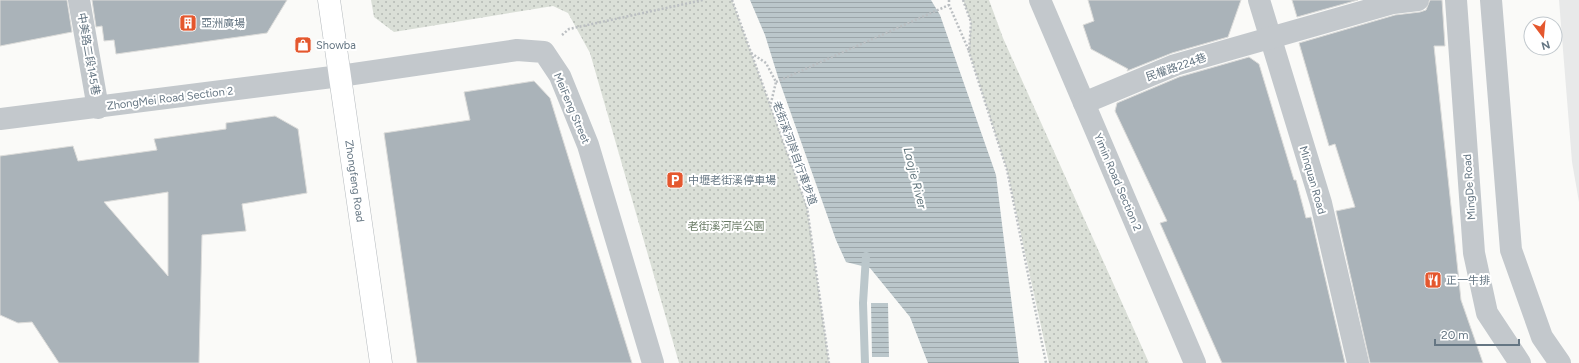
<svg xmlns="http://www.w3.org/2000/svg" width="1579" height="363" font-family="Figtree,'Noto Sans TC',sans-serif">
<style>
.built{fill:#e8e9e9}
.park{fill:url(#park-dots)}
.water{fill:url(#water-rules)}
.lines{fill:none;stroke-linecap:round;stroke-linejoin:round}
.stream{stroke:#bbc7cb;stroke-width:8}
.building{fill:#aab3b9;stroke:#dcdcda;fill-rule:evenodd}
.major-casing{stroke:#b5babe;stroke-width:23}
.path{stroke:#bbbfc2;stroke-width:2.5;stroke-dasharray:2 2;stroke-linecap:butt}
.minor{stroke:#c3c8cc;stroke-width:22}
.major{stroke:#fff;stroke-width:22}
.labels{text-anchor:middle;stroke-width:4;stroke-linejoin:round;paint-order:stroke}
.poi-label{font-size:11px;fill:#657683;stroke:#fff;text-anchor:start}
.street-label{font-size:11px;fill:#657683;stroke:#fff}
.park-label{font-size:11px;fill:#687a64;stroke:#fff}
.water-label{font-size:12px;font-style:italic;fill:#60757c;stroke:#fff}
</style>
<defs>
<pattern id="park-dots" width="8" height="8" patternUnits="userSpaceOnUse"><rect width="8" height="8" fill="#dadfd7"/><path d="M2 2h.1M6 6h.1" fill="none" stroke="#b4b9b4" stroke-width="1.8" stroke-linecap="round"/></pattern>
<pattern id="water-rules" width="6" height="5" patternUnits="userSpaceOnUse"><rect width="6" height="5" fill="#bbc7cb"/><path d="M0 2.5h6" fill="none" stroke="#9ca6aa"/></pattern>
</defs>
<rect width="100%" height="100%" fill="#fafaf8"/>
<path class="built" d="M1559,0H1579V202L1572,162Z"/>
<g class="park">
<path d="M371,0H732L807,207L829,363H679L590,53L568,13L553,6L394,32L374,17Z"/>
<path d="M963,0H989L1003,38L1149,363H1049L1007,170L969,52L971,22Z"/>
</g>
<g class="water">
<path d="M750,0H931L940,15L996,175L1019,363H928L910,317L870,268L846,262L836,240L778,77L765,35Z"/>
<path d="M871,303H888L889,357H872Z"/>
</g>
<g class="lines">
<path class="stream" d="M865,363L863,303L866,256"/>
</g>
<g class="building">
<path d="M0,0H67L72,32L0,46Z"/>
<path d="M92,0H287L267,33L116,54L114,40L104,41L102,26L96,27Z"/>
<path d="M1088,0H1241L1228,37L1172,53L1127,71L1128,69L1091,49L1083,25L1094,21Z"/>
<path d="M1292,0H1358L1297,17Z"/>
<path d="M1430,0H1442L1445,46H1434L1461,300L1483,363H1370L1336,211L1355,207L1335,144L1329,146L1299,43L1395,15L1420,12L1426,10Z"/>
<path d="M1249,57L1259,64L1294,180H1296L1306,218L1311,217L1345,363H1222L1160,223L1167,221L1115,111L1117,103L1179,77Z"/>
<path d="M534,81L550,98L632,363H417L384,133L470,120L464,92Z"/>
<path d="M275,116L298,129L307,193L242,204L246,231L202,235L199,363H59L32,322L18,323L0,315V156L73,146L78,161L157,150L154,139L226,129V123ZM168,192V276L104,202Z"/>
</g>
<g class="lines">
<g class="major-casing">
<path id="major" d="M329,0L381,363"/>
</g>
<g class="path">
<path d="M732,0L807,207L829,363"/>
<path d="M949,0V5L969,51"/>
<path d="M963,0L971,22L969,52L1007,170L1046,363"/>
<path d="M562,35L569,29L703,0"/>
<path d="M751,53L766,63L776,82L770,107"/>
<path d="M776,82L949,5"/>
</g>
<g class="minor">
<path d="M79,0L98,108"/>
<path d="M1040,0L1195,363"/>
<path d="M1259,0L1321,203L1358,363"/>
<path d="M1456,0L1474,253L1487,313L1520,363"/>
<path d="M1491,0L1511,250L1542,337L1560,363"/>
<path d="M1084,103L1175,65L1393,3L1418,0"/>
<path d="M0,119L340,76L517,50L544,52L560,76L588,145L653,363"/>
</g>
<use href="#major" class="major"/>
</g>
<defs>
<g id="building-square" transform="scale(0.9)"><rect x="-9" y="-9" width="18" height="18" rx="4" fill="#e4572e" stroke="#fff"/><path d="M-4-6H4V6H1V3H-1V6H-4ZM-2.5-4.3h1.7v1.8h-1.7ZM.8-4.3h1.7v1.8H.8ZM-2.5-1h1.7V.8h-1.7ZM.8-1h1.7V.8H.8Z" fill="#fff"/></g>
<g id="shop-square" transform="scale(0.9)"><rect x="-9" y="-9" width="18" height="18" rx="4" fill="#e4572e" stroke="#fff"/><path d="M-5-2.5h2.3a2.7 3.5 0 0 1 5.4 0H5L5.5 6h-11ZM-1.5-2.5h3a1.5 2.3 0 0 0-3 0Z" fill="#fff"/></g>
<g id="parking-square" transform="scale(0.9)"><rect x="-9" y="-9" width="18" height="18" rx="4" fill="#e4572e" stroke="#fff"/><path d="M-3.5-5.5H1a3.5 3.5 0 0 1 0 7H-1V5.5H-3.5ZM-1-3.4V-.6H.8a1.4 1.4 0 0 0 0-2.8Z" fill="#fff"/></g>
<g id="restaurant-square" transform="scale(0.9)"><rect x="-9" y="-9" width="18" height="18" rx="4" fill="#e4572e" stroke="#fff"/><path d="M-5-6h1v4h1v-4h1v4h1v-4h1v5L-1.5 .5V6h-2V.5L-5-1ZM5-6V6H3V1.5H1.5Q1.5-4 5-6Z" fill="#fff"/></g>
</defs>
<g fill-rule="evenodd">
<use href="#building-square" x="188" y="23"/>
<use href="#shop-square" x="303" y="45"/>
<use href="#parking-square" x="675" y="180"/>
<use href="#restaurant-square" x="1433" y="280"/>
</g>
<g class="labels">
<g class="poi-label">
<text x="201" y="27">亞洲廣場</text>
<text x="316" y="49">Showba</text>
<text x="688" y="184">中壢老街溪停車場</text>
<text x="1446" y="284">正一牛排</text>
</g>
<g class="street-label">
<text transform="translate(89 54) rotate(80)" y="4">中美路二段145巷</text>
<text transform="translate(1176 67) rotate(-19)" y="4">民權路224巷</text>
<text transform="translate(170 98) rotate(-7)" y="4">ZhongMei Road Section 2</text>
<text transform="translate(572 108) rotate(67)" y="4">MeiFeng Street</text>
<text transform="translate(795 153) rotate(70)" y="4">老街溪河岸自行車步道</text>
<text transform="translate(1313 180) rotate(74)" y="4">Minquan Road</text>
<text transform="translate(355 181) rotate(82)" y="4">Zhongfeng Road</text>
<text transform="translate(1118 182) rotate(67)" y="4">Yimin Road Section 2</text>
<text transform="translate(1469 187) rotate(-94)" y="4">MingDe Road</text>
</g>
<g class="park-label">
<text x="726" y="230">老街溪河岸公園</text>
</g>
<g class="water-label">
<text transform="translate(915 178) rotate(76)" y="4">Laojie River</text>
</g>
</g>
<g transform="translate(1543 36) rotate(164)"><circle r="19" fill="#ffffff" stroke="#c1c8cd"/>
<path d="M0-3L7 15L0 10L-7 15Z" fill="#e4572e"/>
<text y="-6" font-size="11" font-weight="bold" text-anchor="middle" fill="#657683">N</text>
</g>
<path d="M1435 339v6h84v-6" fill="none" stroke="#657683" stroke-width="2"/>
<text x="1441" y="339" font-size="12" fill="#657683" stroke="#ffffff" stroke-width="3" paint-order="stroke">20 m</text>
</svg>
